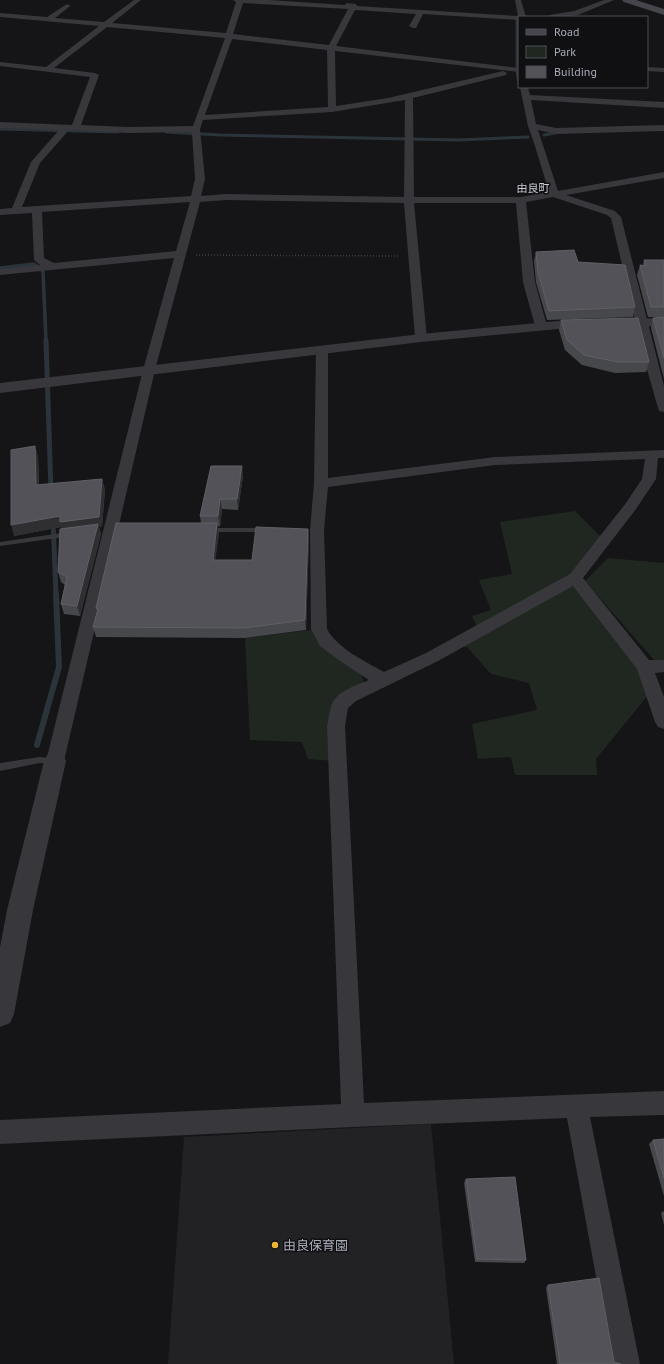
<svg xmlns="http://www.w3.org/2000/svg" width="664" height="1364" font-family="'PT Sans','Noto Sans JP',sans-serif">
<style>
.built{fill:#222124}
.green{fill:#202721}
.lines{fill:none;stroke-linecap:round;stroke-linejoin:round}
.stream-far3{stroke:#2c343b;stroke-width:3}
.stream-far2{stroke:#2c343b;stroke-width:3.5}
.stream-far1{stroke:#2c343b;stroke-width:5}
.stream{stroke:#2c343b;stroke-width:6}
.path{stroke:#3d3e43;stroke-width:1.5;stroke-dasharray:1 2;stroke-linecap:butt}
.service{fill:#37373c;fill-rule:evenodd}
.minor{fill:#37373c;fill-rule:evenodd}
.tertiary{fill:#37373c;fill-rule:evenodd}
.secondary{fill:#45464c;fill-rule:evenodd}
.wall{fill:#47484c}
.shaded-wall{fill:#2f2f32}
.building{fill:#525258;stroke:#5f6066}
.poi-dot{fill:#ecb538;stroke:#101012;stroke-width:1.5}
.labels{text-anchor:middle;stroke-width:3;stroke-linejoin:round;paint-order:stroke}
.far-quarter-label{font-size:11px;fill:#c9cbd3;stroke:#101012}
.near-poi-label{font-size:13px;fill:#a8acb7;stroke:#101012;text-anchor:start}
</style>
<rect width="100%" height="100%" fill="#151517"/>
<path class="built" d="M431,1124L454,1364H168L184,1137Z"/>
<g class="green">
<path d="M575,511L604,540L575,578L653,689L596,759L597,775H515L511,757L478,759L472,724L537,710L529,683L491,674L467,647L453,646L478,629L472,616L491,610L479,580L512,574L500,522Z"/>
<path d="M608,558L664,563V661H655L585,581Z"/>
<path d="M319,629L360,666L364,684L340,705L334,761L308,759L302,742L250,740L245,638Z"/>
</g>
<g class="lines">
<g class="stream-far3">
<path d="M517,20V67"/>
<path d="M517,72L519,82"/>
<path d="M0,129L118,132"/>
<path d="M166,132L220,135L459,140L528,137"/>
<path d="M544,135L560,132"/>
</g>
<path class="stream-far2" d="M0,268L34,264L43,271L46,341"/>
<g class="stream-far1">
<path d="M46,340L51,491"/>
<path d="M53,520L56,595"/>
</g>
<path class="stream" d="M37,745L59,667L56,594"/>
<path class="path" d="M196,255L399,256"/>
<g class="service">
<path d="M206,528H266L269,530L266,532H208L205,530Z"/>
<path d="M69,532L72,534L71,536L0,546V542Z"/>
<path d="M40,757L58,759L59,761L58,763L55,764L40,763L0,771V763Z"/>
</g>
<g class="minor">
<path d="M134,0H141L112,23L226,33L236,2L233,0H269L345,5L346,3L356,4L357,6L518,16L515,0H521L526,17H519V20L423,14L416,28H413L409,26L416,14L355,10L336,46L519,68V72L335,51L336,106L388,98L503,71L507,73L506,75L413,98L414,197H521L549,192L534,143L528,126L520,87H528L530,95L664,102V108L531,100L536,124L556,128L664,125V131L556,134L538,130L558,191L664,172V178L566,195L615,211L621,217L664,386V412L659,411L658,408L646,366L611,218L607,215L553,197L526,202L535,282L547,326L545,328H537L535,326L523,282L516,203H414L427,338L425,341H417L415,338L404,203L226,200L200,202L155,370L64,761L61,766L55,768L49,766L46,761L143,370L174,258L0,275V269L40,265L34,260L32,213L0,215V209L12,208L31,162L59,130L0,128V122L72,125L90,77L0,66V62L46,67L99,26L0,17V13L47,17L67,4L71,6L69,7L55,18L104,22ZM243,3L348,9L329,45L233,34ZM107,27L225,38L193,126L128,127L81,125L99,75L95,73L54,68ZM232,39L327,50L328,107L205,115ZM405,100L404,197L226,194L201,196L205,179L200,129L203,120L332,112ZM69,130L128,133L192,132L195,179L191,196L22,207L40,163ZM190,202L176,251L54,263L44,258L42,212Z"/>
<path d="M604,0H614L578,15L563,17H546L550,15L574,11Z"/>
<path d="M647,67L664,68V72L647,71Z"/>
<path d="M322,346L326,347L328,350V478L495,457L664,450V458H658L656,479L636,509L583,578L649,660H664V672L655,673L664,697V729L658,727L655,722L637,669L573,586L438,661L356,701L348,708L345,726L364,1103L664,1091V1115L590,1117L640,1364H612L567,1118L353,1127L0,1144V1120L341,1104L327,726C329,719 329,711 332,704C337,691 357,685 369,680L340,661L320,646L311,629L310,530L314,483L316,350L318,347ZM645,459L642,479L626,503L570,574L426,653L384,672C365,661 338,649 327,629L324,530L328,487L495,465Z"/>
</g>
<g class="tertiary">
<path d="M664,318V326L568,328L421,342L0,393V383L421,334L568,320Z"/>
<path d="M55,752L63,755L66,761L33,910L14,1014L10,1023L0,1027V947L7,910L44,761L47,755Z"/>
</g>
<path class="secondary" d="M622,0H636L664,9V15L624,2Z"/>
</g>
<g class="wall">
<path d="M536,252L578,262L635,307L633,317L547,320L536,282L534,261Z"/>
<path d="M644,260H664V317H648L637,275L640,265H643Z"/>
<path d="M664,317V379L651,328L653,318Z"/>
<path d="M561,320L649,362L646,372L615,373L582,365L565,350L559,330Z"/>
<path d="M35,446L38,457L39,485L102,479L105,490L102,527H99L101,534L80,616L64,614L61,604L65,585L61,582L58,572L62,529L61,527L14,536Z"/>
<path d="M243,476L238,510L222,509L220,526H218L219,533L215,560H252L308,529L309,539L306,630L245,638L96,637L93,627L97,613L96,608L201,523L200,516Z"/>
<path d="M664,1139V1196L649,1144L653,1140Z"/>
<path d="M466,1179L526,1260L524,1263L475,1262L464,1183Z"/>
<path d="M664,1211V1225L661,1213Z"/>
<path d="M548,1285L614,1362L621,1364H557L546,1288Z"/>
</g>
<g class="shaded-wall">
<path d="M35,446L38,457L39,495L36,485Z"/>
<path d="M242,466L243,476L238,510L237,499Z"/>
<path d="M102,479L105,490L102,527H99L101,534L80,616L77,606L61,527L14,536L11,525Z"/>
<path d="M220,499L222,509L220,526L218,516Z"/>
<path d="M217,523L219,533L214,570L213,560Z"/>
<path d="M308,529L309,539L306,630L305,620Z"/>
</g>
<g class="building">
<path d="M574,250L578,262L625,265L635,307L549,311L538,272L536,252Z"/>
<path d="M644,260H664V307H651L640,265L646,266Z"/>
<path d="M664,317V358L653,318Z"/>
<path d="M638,318L649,362H618L584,355L567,340L561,320Z"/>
<path d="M35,446L36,485L102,479L99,517L60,522V516L11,525V450Z"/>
<path d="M211,466H242L237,499H220L218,516H200Z"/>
<path d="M116,523H217L213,560H252L256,527L308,529L305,620L244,628L93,627L98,609L96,608Z"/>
<path d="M98,524L77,606L61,604L67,577L58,572L60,529Z"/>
<path d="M664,1139V1178L653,1140Z"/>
<path d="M515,1177L526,1260L477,1259L466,1179Z"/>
<path d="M599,1278L614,1362L621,1364H560L548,1285Z"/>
</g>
<circle class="poi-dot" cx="275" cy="1245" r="4"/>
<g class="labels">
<g class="far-quarter-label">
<text x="533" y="192">由良町</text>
</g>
<g class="near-poi-label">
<text x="283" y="1250">由良保育園</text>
</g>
</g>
<rect x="518" y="16" width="130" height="72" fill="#101012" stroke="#4d4e54"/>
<rect x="526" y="29" width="20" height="6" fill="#45464c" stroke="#4d4e54"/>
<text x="554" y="36" font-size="12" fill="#a8acb7">Road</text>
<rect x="526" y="46" width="20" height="12" fill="#202721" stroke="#4d4e54"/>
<text x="554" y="56" font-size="12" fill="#a8acb7">Park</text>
<rect x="526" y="66" width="20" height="12" fill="#525258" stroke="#4d4e54"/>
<text x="554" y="76" font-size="12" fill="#a8acb7">Building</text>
</svg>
